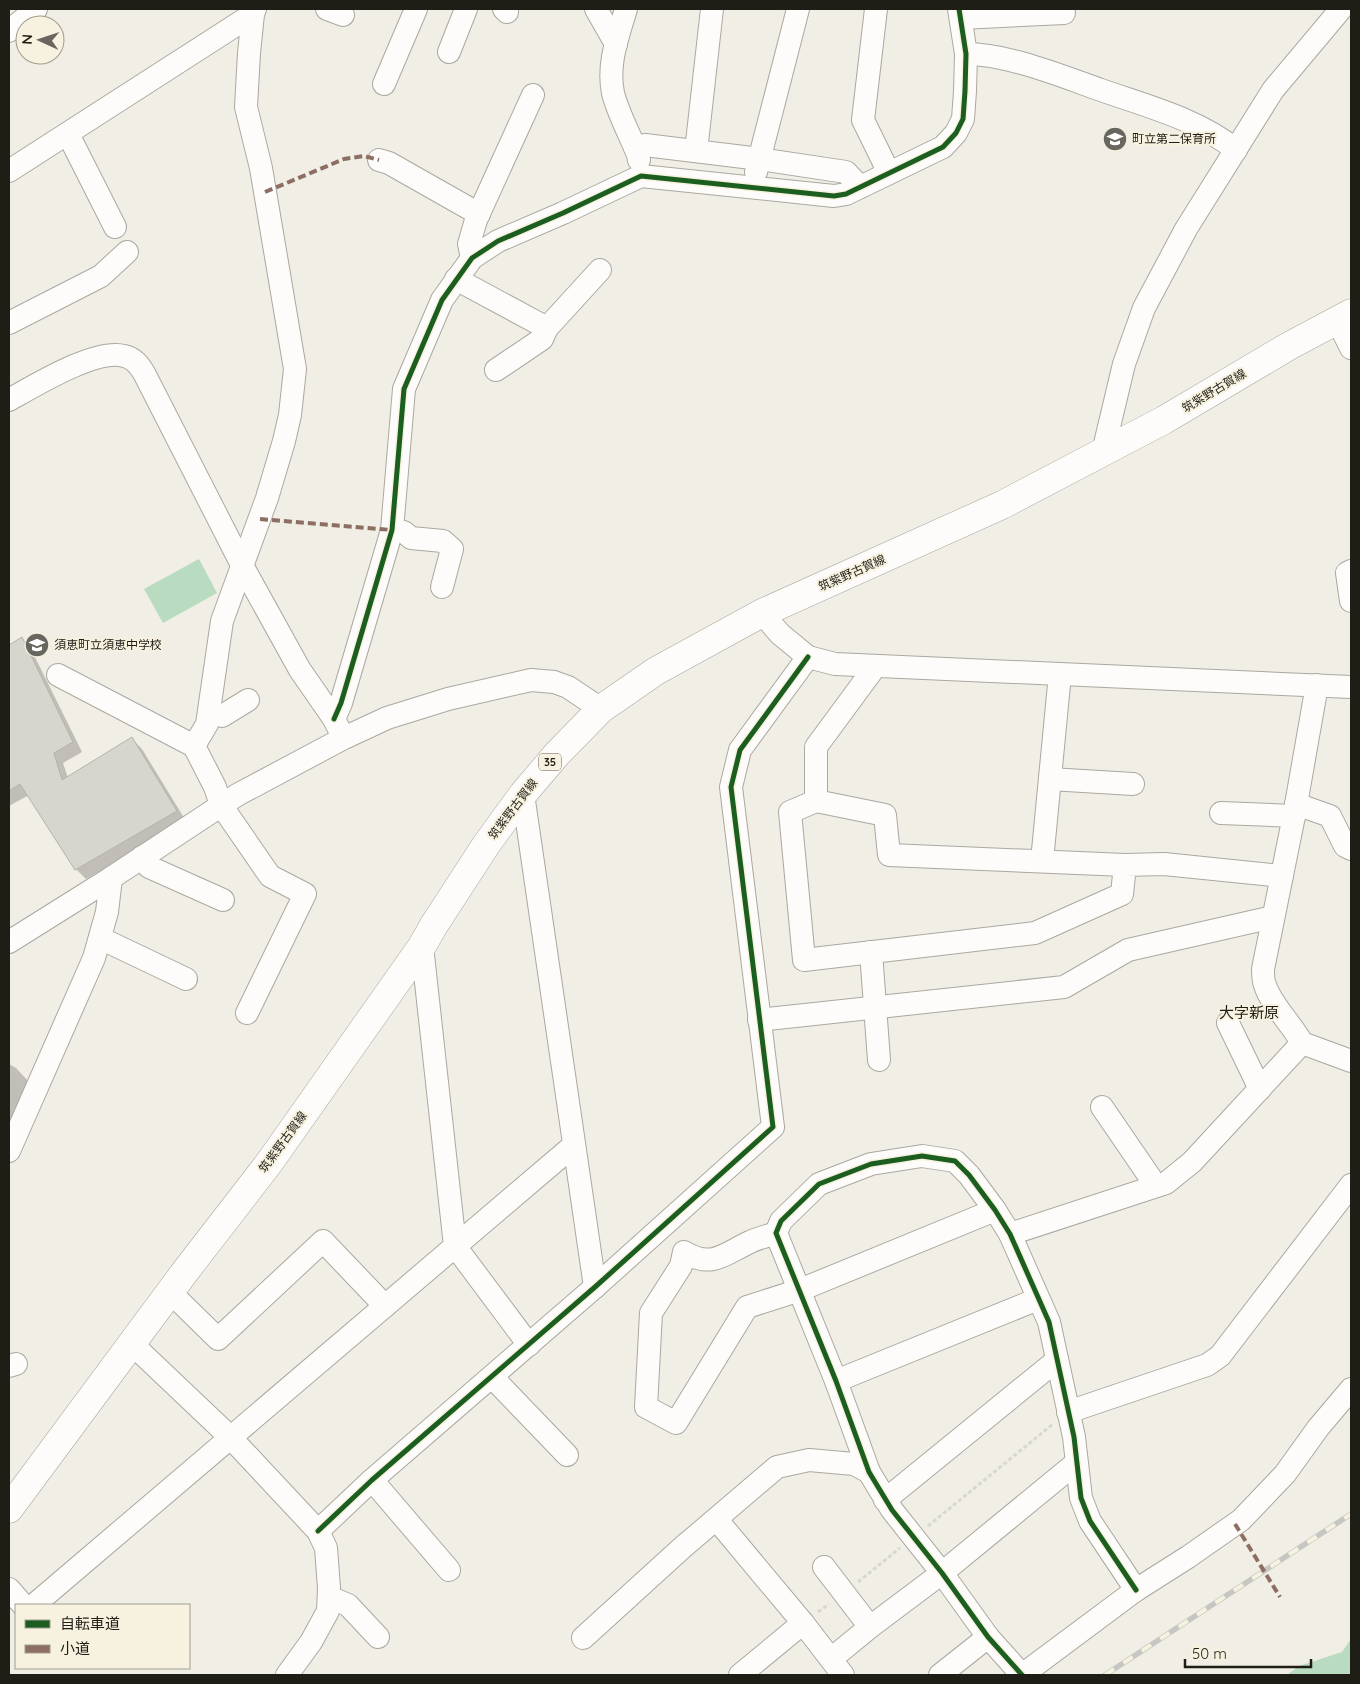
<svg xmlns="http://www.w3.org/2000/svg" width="1360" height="1684" font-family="Quicksand,'Noto Sans JP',sans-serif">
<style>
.water{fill:#b9dbc0}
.shadow{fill:#0003}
.building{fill:#d6d6ce;stroke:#b3b3ac}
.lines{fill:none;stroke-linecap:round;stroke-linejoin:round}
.minor-casing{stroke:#aaa8a0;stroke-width:24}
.major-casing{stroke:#aaa8a0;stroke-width:29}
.path{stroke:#d8d7d4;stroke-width:3;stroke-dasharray:4 2.5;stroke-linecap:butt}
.minor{stroke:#fdfcfb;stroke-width:22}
.major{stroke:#fdfcfb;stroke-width:28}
.rail-casing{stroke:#c6c6c3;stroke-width:5.5}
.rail{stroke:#f7f2df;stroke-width:4;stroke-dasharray:11;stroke-linecap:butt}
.quiet{stroke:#8d6e63;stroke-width:4;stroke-dasharray:8 4;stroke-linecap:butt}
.cycleway-casing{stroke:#f7f2df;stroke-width:8}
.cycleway{stroke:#1b5e20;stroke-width:5}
.labels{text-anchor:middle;stroke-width:4;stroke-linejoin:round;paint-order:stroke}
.shield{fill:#f7f2df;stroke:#5f5d52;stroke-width:1}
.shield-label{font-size:11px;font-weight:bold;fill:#1e1d16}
.poi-label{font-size:12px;fill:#1e1d16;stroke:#f7f2df;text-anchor:start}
.street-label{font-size:12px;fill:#1e1d16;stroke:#f7f2df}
.quarter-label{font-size:15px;fill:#1e1d16;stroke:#f7f2df}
</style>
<rect width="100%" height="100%" fill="#f1eee5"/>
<g class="water">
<path d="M199,559L217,593L163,623L144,589Z"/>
<path d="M1351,1639V1675H1287L1299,1666L1342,1652Z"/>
</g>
<g class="shadow">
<path d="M21,639L31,649L82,752L63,763L68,778L132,739L142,749L186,821L86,879L76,869L29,795L9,806V646Z"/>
<path d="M9,1064L16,1068L29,1082L9,1126Z"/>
</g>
<path class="building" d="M22,637L73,742L54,753L62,780L132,737L177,811L75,870L20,784L9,791V645Z"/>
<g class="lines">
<g class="minor-casing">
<g id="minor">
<path d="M327,9L343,15"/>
<path d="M504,9L507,12"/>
<path d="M596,9L616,44"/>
<path d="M626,9C618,36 607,64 613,93C617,111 631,137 638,155L639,160"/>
<path d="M876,9L863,120L889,173"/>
<path d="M961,18L1064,13"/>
<path d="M9,31L36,9"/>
<path d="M449,52L466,9"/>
<path d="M966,54C1008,54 1061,76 1101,90C1146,106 1198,119 1236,150"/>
<path d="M384,84L416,9"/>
<path d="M68,134L115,227"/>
<path d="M635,147L645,145L760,159L846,172L860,187"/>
<path d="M696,151L712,9"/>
<path d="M379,160L389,163L479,214"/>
<path d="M9,171L253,14"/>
<path d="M756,172L798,9"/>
<path d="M472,258L469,244L476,220L533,95"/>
<path d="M456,279L547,328L600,270"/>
<path d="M1337,320L1351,348"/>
<path d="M9,323L101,276L127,252"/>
<path d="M496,370L542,339L547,328"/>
<path d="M9,400C34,386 96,348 124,356C134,358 139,365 144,373L243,567L300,670L334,719L339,729"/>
<path d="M1103,452L1124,364L1144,308L1186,229L1273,90L1341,9"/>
<path d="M392,530L404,532L411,538L443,541L452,549L442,587"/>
<path d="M1351,571L1347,573L1351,601"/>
<path d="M762,613L780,634L808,657L835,664L1351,687"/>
<path d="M872,671L816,747V801L790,812L804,960L1035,933L1122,894L1125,865L1164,864L1282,876"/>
<path d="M58,675L194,746L215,787L221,805L270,876L305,894L247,1013"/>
<path d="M1317,685L1294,816L1263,969C1263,974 1263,981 1265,985C1271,1005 1292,1024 1302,1043L1351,1061"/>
<path d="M209,714L222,716L248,700"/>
<path d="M334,719L341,703L392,530L404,389L442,300L472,258L498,241L563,213L641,176L834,196L846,194L943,147L956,133L963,119L965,91L966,54L959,9"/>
<path d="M194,746L207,724L222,621L267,498L284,441L290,415L295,369L261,168L246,107L249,53L253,14L255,9"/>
<path d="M1050,779L1133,784"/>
<path d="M523,794L595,1287"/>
<path d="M816,801L885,815L889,855L1125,865"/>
<path d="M1296,804L1330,816L1345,846L1351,849"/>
<path d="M1221,813L1294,816"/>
<path d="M142,857L149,867L223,900"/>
<path d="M1042,861L1060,674"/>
<path d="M100,938L186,979"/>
<path d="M9,942L111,878L237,795L344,738L387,718L448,699L531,680L554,682L568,687L601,709"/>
<path d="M422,946L455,1246L529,1345"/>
<path d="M871,952L879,1060"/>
<path d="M759,1020L1064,987L1128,950L1273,917"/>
<path d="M1228,1023L1260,1089"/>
<path d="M1102,1107L1156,1186"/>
<path d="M9,1151L94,958L107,912L111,878"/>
<path d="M776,1233C768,1236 758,1238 750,1242C724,1254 712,1269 684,1252L681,1266L651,1313L646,1407L676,1423L747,1307L800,1290L995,1210"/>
<path d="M1010,1234L1166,1183L1192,1162L1302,1043"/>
<path d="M170,1292L218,1339L323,1241L385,1306"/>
<path d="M131,1343L230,1437L318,1531L326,1548L329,1588L328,1611L311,1642L287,1675"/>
<path d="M9,1366L16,1364"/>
<path d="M492,1377L567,1455"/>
<path d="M836,1381L1038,1299"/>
<path d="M1068,1412L1207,1365L1220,1356L1351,1185"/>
<path d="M372,1480L449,1570"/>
<path d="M885,1500L1057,1360"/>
<path d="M717,1520L803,1623L843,1675"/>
<path d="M318,1531L372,1480L595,1287L773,1127L731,787L740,750L808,657"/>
<path d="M824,1567L870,1627"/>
<path d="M9,1589L23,1605"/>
<path d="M329,1597L348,1605L378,1637"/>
<path d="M34,1605L574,1145"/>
<path d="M583,1638L683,1547L777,1467L809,1460L854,1464L869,1472"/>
<path d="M831,1659L870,1627L942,1573L1076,1463"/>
<path d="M740,1675L803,1623"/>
<path d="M940,1675L988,1637"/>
<path d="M1022,1675L988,1637L942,1573L892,1510L869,1472L836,1381L776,1233L781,1221L819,1184L871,1164L922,1156L955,1161L969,1175L995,1210L1010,1234L1049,1322L1074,1437L1081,1498L1090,1521L1136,1590"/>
<path d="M1022,1675L1136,1590L1188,1557L1241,1520L1285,1474L1318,1428L1351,1389"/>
</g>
</g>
<g class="major-casing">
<path id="major" d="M9,1509L184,1273L269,1163L422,946L434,925L486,845L523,794L557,754L601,709L656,671L762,613L1002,505L1164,420L1289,346L1351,313"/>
</g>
<g class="path">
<path d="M928,1526L1053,1424"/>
<path d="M858,1582L900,1548"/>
<path d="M818,1612L829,1604"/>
</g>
<use href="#minor" class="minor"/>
<use href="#major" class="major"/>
<g class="rail-casing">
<path id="rail" d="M1105,1675L1351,1514"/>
</g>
<use href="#rail" class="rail"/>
<g class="quiet">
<path d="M265,192L344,159L364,156L379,160"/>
<path d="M260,519L392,530"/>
<path d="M1235,1524L1280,1597"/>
</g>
<g class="cycleway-casing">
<g id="cycleway">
<path d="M334,719L341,703L392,530L404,389L442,300L472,258L498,241L563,213L641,176L834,196L846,194L943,147L956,133L963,119L965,91L966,54L959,9"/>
<path d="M318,1531L372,1480L595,1287L773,1127L731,787L740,750L808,657"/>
<path d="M1022,1675L988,1637L942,1573L892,1510L869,1472L836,1381L776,1233L781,1221L819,1184L871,1164L922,1156L955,1161L969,1175L995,1210L1010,1234L1049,1322L1074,1437L1081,1498L1090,1521L1136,1590"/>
</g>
</g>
<use href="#cycleway" class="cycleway"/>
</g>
<defs>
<g id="school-disc" transform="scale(1.25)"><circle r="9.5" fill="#68665e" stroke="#f7f2df"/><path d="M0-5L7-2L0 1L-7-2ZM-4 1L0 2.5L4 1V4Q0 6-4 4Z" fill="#fff"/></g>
</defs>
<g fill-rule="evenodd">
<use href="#school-disc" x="1115" y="139"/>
<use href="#school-disc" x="37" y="645"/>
</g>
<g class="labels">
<rect class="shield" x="539" y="753.5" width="22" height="17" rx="4"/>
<g class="shield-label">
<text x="550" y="766">35</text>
</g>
<g class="poi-label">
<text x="1132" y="143">町立第二保育所</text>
<text x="54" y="649">須恵町立須恵中学校</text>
</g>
<g class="street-label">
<text transform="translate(1214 391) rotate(-31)" y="4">筑紫野古賀線</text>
<text transform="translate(852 573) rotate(-24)" y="4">筑紫野古賀線</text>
<text transform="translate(513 809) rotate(-53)" y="4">筑紫野古賀線</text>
<text transform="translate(283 1142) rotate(-54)" y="4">筑紫野古賀線</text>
</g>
<g class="quarter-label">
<text x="1249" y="1018">大字新原</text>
</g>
</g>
<rect width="1360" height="1684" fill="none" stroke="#1e1d16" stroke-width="20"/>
<rect x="15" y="1604" width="175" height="65" fill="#f7f2df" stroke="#a09d8f"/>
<rect x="25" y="1620" width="25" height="8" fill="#1b5e20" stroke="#a09d8f"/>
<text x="60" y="1629" font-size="15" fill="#1e1d16">自転車道</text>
<rect x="25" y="1645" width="25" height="8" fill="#8d6e63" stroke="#a09d8f"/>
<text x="60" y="1654" font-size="15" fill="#1e1d16">小道</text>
<g transform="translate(40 40) rotate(273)"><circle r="24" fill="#f7f2df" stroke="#a09d8f"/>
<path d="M0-4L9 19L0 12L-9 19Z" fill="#68665e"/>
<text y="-8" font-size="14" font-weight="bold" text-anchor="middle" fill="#1e1d16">N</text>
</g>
<path d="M1185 1659v8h126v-8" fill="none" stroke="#1e1d16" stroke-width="2.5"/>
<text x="1192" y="1659" font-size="15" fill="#1e1d16" stroke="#f7f2df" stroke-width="4" paint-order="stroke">50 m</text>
</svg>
